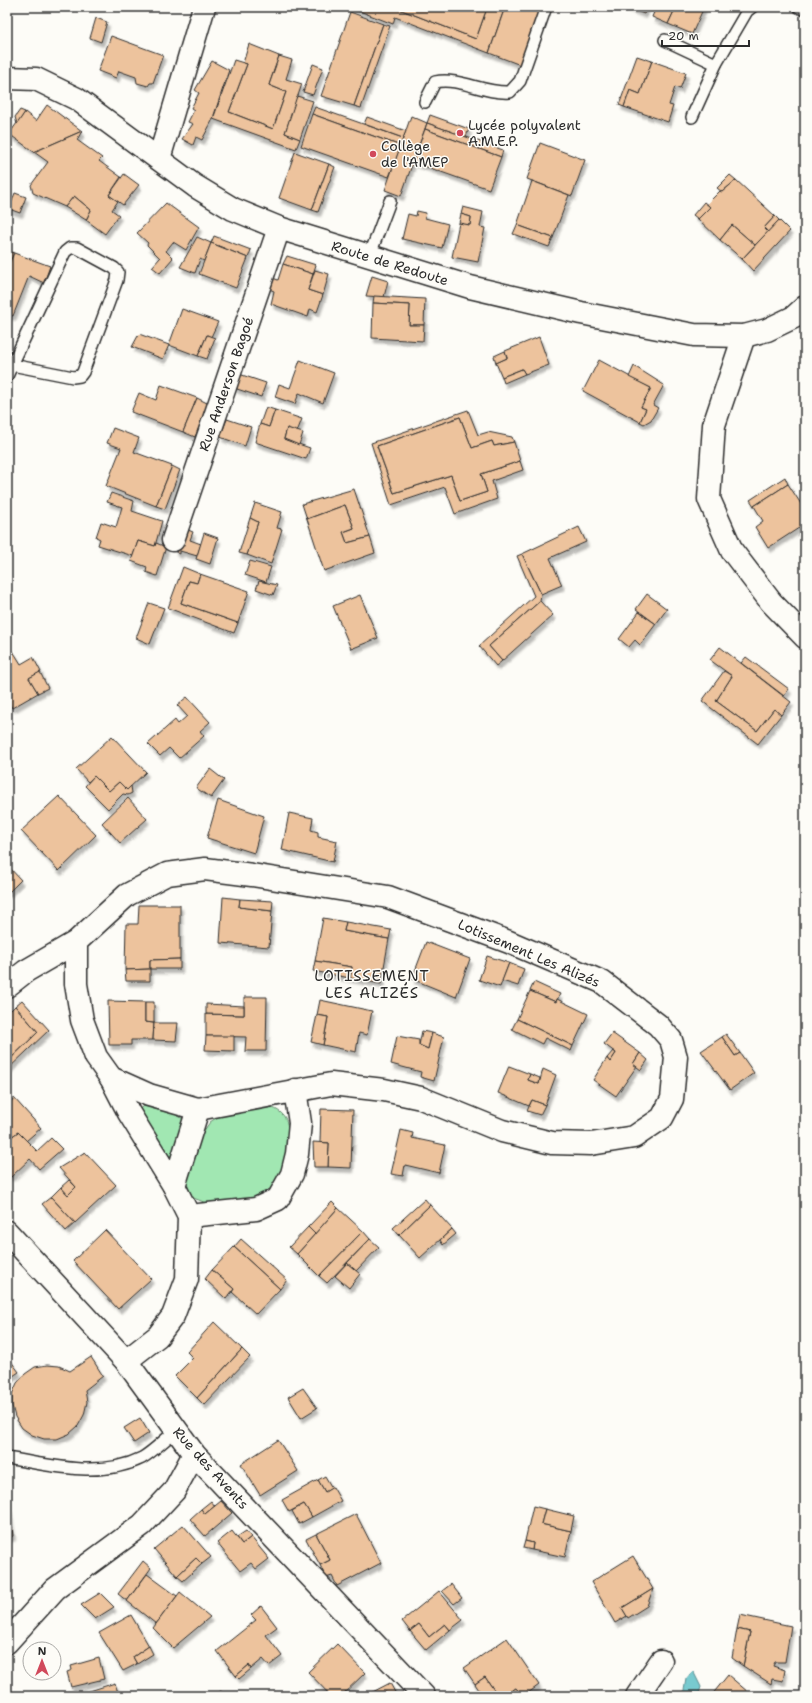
<svg xmlns="http://www.w3.org/2000/svg" width="812" height="1703" font-family="'Shantell Sans',sans-serif">
<style>
.green{fill:#a1e7b2;stroke:#66896e}
.water{fill:#78cacf;stroke:#598a8d}
.building{fill:#edc39d;stroke:#2b2b2b;filter:url(#shadow)}
.lines{fill:none;stroke-linecap:round;stroke-linejoin:round}
.service-casing{stroke:#2b2b2b;stroke-width:14}
.minor-casing{stroke:#2b2b2b;stroke-width:25}
.tertiary-casing{stroke:#2b2b2b;stroke-width:25}
.secondary-casing{stroke:#2b2b2b;stroke-width:25}
.service{stroke:#fdfcf7;stroke-width:11}
.minor{stroke:#fdfcf7;stroke-width:22}
.tertiary{stroke:#fdfcf7;stroke-width:22}
.secondary{stroke:#fdfcf7;stroke-width:22}
.poi-dot{fill:#d1495b;stroke:#fdfcf7;stroke-width:1.5}
.labels{text-anchor:middle;stroke-width:3;stroke-linejoin:round;paint-order:stroke}
.poi-label{font-size:14px;fill:#2b2b2b;stroke:#fdfcf7;text-anchor:start}
.street-label{font-size:14px;fill:#2b2b2b;stroke:#fdfcf7}
.neighbourhood-label{font-size:15px;letter-spacing:1px;fill:#2b2b2b;stroke:#fdfcf7}
</style>
<defs>
<filter id="shadow"><feDropShadow dx="2.5" dy="4.5" stdDeviation="1" flood-color="#0004"/></filter>
</defs>
<rect width="100%" height="100%" fill="#fdfcf7"/>
<filter id="ink" filterUnits="userSpaceOnUse"><feTurbulence type="fractalNoise" baseFrequency=".025" numOctaves="2"/><feDisplacementMap in="SourceGraphic" scale="8" xChannelSelector="R" yChannelSelector="G"/><feConvolveMatrix kernelMatrix="1 2 1 2 8 2 1 2 1" color-interpolation-filters="sRGB"/></filter>
<g filter="url(#ink)">
<g class="green">
<path d="M263,1105C271,1107 281,1110 285,1118C294,1134 284,1176 271,1188C260,1198 228,1208 213,1205C207,1204 200,1200 193,1198L187,1184L189,1167L201,1135L210,1122L227,1111Z"/>
<path d="M143,1106L177,1115L183,1119L184,1127L171,1158L166,1159L137,1111Z"/>
</g>
<path class="water" d="M693,1671L701,1687L698,1696H683L686,1679Z"/>
<g class="building">
<path d="M349,7H394L476,39L487,8L484,7H505L489,53L395,17L393,24Z"/>
<path d="M394,7H484L487,8L476,39Z"/>
<path d="M505,7H543L523,66L489,53Z"/>
<path d="M627,7H647L644,14Z"/>
<path d="M656,7H676L668,24L652,17Z"/>
<path d="M676,7H704L692,34L668,24Z"/>
<path d="M350,12L383,24L354,106L321,96Z"/>
<path d="M96,18L107,22L101,42L90,38Z"/>
<path d="M383,24L390,26L361,108L354,106Z"/>
<path d="M111,36L163,55L153,83H150L148,86L137,83L136,77L119,71L116,78L98,71Z"/>
<path d="M249,44L279,56L269,85L286,92L273,129L229,112L247,64L243,63Z"/>
<path d="M279,56L292,60L286,79L302,84L285,133L300,139L296,149L213,119L234,60L247,64L229,112L273,129L286,92L269,85Z"/>
<path d="M637,56L652,61L640,94L630,90L624,107L619,105Z"/>
<path d="M212,61L229,70L212,121L202,140L196,137L193,145L182,139L193,124L188,122L194,110L191,108L199,93L195,90Z"/>
<path d="M652,61L686,73L680,89L675,87L669,105L673,106L668,122L624,107L630,90L640,94Z"/>
<path d="M313,64L323,68L313,95L303,92Z"/>
<path d="M297,96L313,101L300,139L285,133Z"/>
<path d="M47,105L82,131L34,152L9,134L25,112L36,121Z"/>
<path d="M315,107L403,138L401,146L312,114Z"/>
<path d="M20,110L25,112L17,124L15,117Z"/>
<path d="M312,114L401,146L389,177L301,146Z"/>
<path d="M430,115L469,129L466,137L427,123Z"/>
<path d="M411,116L427,123L401,196L385,190Z"/>
<path d="M367,117L406,131L403,138L364,124Z"/>
<path d="M427,123L503,150L501,157L425,129Z"/>
<path d="M425,129L501,157L489,189L413,162Z"/>
<path d="M82,131L77,140L102,158L99,161L121,177L109,195L118,201L112,210L119,215L105,234L86,220L91,210L74,196L65,207L33,193L31,185L48,162L34,152Z"/>
<path d="M540,143L585,160L572,196L527,179Z"/>
<path d="M295,152L329,164L312,210L279,198Z"/>
<path d="M329,164L335,167L318,212L312,210Z"/>
<path d="M124,174L139,185L123,205L109,195Z"/>
<path d="M730,175L736,180L722,192L717,188Z"/>
<path d="M736,180L775,216L764,228L768,232L755,245L732,225L720,240L698,219L710,207L707,204L720,191L722,192Z"/>
<path d="M532,181L569,195L553,238L517,225Z"/>
<path d="M15,193L26,197L20,213L9,209Z"/>
<path d="M74,196L91,210L86,220L65,207Z"/>
<path d="M704,202L710,207L698,219L693,215Z"/>
<path d="M166,203L199,227L186,250L173,242L166,251L173,258L160,273L152,267L160,258L147,245L148,243L137,233Z"/>
<path d="M463,207L483,212L480,227L485,228L478,262L452,257L459,223L470,225L471,217L461,214Z"/>
<path d="M417,211L426,213L425,218L448,224L442,248L402,239L408,214L416,216Z"/>
<path d="M461,214L471,217L470,225L459,223Z"/>
<path d="M775,216L779,220L768,232L764,228Z"/>
<path d="M779,220L790,231L753,271L742,259Z"/>
<path d="M517,225L553,238L549,247L513,234Z"/>
<path d="M732,225L755,245L742,259L720,240Z"/>
<path d="M214,236L251,250L248,258L211,243Z"/>
<path d="M197,237L211,243L204,261L200,259L195,273L180,267Z"/>
<path d="M211,243L248,258L236,288L199,274Z"/>
<path d="M7,250L14,253L8,268H7Z"/>
<path d="M14,253L50,266L44,283L29,276L13,316L7,314V268Z"/>
<path d="M287,256L316,265L313,274L283,264Z"/>
<path d="M283,264L313,274L308,290L323,295L317,312L310,309L308,317L271,304L274,291L269,289L273,278L278,280Z"/>
<path d="M315,270L329,274L323,295L308,290Z"/>
<path d="M372,276L388,281L384,297L366,296Z"/>
<path d="M374,296L425,299L424,325H409L410,305L373,303Z"/>
<path d="M373,303L410,305L409,325H424L423,341L372,338Z"/>
<path d="M182,309L218,322L211,337L207,335L198,356L169,345Z"/>
<path d="M139,334L169,345L163,359L132,347Z"/>
<path d="M207,335L215,338L207,359L198,356Z"/>
<path d="M539,337L549,365L525,374L522,369L502,377L496,363L507,358L505,351Z"/>
<path d="M505,351L507,358L496,363L494,356Z"/>
<path d="M300,360L334,373L323,403L299,393L295,404L275,397L279,384L290,388Z"/>
<path d="M599,360L651,388L641,407L646,409L640,422L583,391Z"/>
<path d="M634,366L664,385L653,405L658,408L651,420L644,424L640,422L646,409L641,407L651,388L629,377Z"/>
<path d="M522,369L525,374L504,383L502,377Z"/>
<path d="M239,374L266,383L261,397L234,388Z"/>
<path d="M161,385L197,398L183,432L131,412L139,393L156,400Z"/>
<path d="M197,398L209,404L195,437L183,432Z"/>
<path d="M266,407L275,410L269,427L260,424Z"/>
<path d="M275,410L302,419L297,432L287,428L284,439L310,448L306,459L255,442L260,424L269,427Z"/>
<path d="M468,410L478,435L488,432L512,437L514,442L494,446L492,441L472,448L460,417L377,446L394,493L451,475L460,501L487,492L481,474L520,461L523,470L492,481L497,499L455,514L445,487L391,505L371,443Z"/>
<path d="M460,417L472,448L492,441L494,446L514,442L520,461L481,474L487,492L460,501L451,475L394,493L377,446Z"/>
<path d="M227,419L251,427L245,446L220,437Z"/>
<path d="M113,428L139,438L134,452L172,466L156,506L106,486L121,448L107,443Z"/>
<path d="M287,428L303,433L299,445L284,439Z"/>
<path d="M172,466L180,470L165,509L156,506Z"/>
<path d="M785,477L788,484L754,506L750,500Z"/>
<path d="M788,484L805,510V524L768,548L755,527L763,521L754,506Z"/>
<path d="M354,489L370,537L347,543L343,532L354,528L345,505L307,519L302,504Z"/>
<path d="M111,493L134,501L132,511L162,521L155,546L138,541L133,556L98,545L100,539L96,537L101,522L116,527L122,507L107,502Z"/>
<path d="M255,503L282,512L277,528L282,529L271,564L247,555L258,522L250,518Z"/>
<path d="M345,505L354,528L343,532L347,543L370,537L375,553L324,571L307,519Z"/>
<path d="M250,518L258,522L247,555L239,553Z"/>
<path d="M181,527L193,532L190,540L201,544L197,556L180,551V554L174,551Z"/>
<path d="M579,527L586,542L550,558L562,585L541,594L522,554Z"/>
<path d="M204,533L218,538L210,564L196,559Z"/>
<path d="M138,541L155,546L156,543L166,547L157,576L146,572L147,567L131,561Z"/>
<path d="M522,554L541,594L540,601L489,646L502,661L496,666L479,646L534,596L517,556Z"/>
<path d="M250,561L271,567L266,582L245,575Z"/>
<path d="M183,567L200,574L197,583L189,581L181,603L238,623L234,633L168,608Z"/>
<path d="M200,574L249,591L238,623L181,603L189,581L197,583Z"/>
<path d="M259,581L277,585L273,595L256,589Z"/>
<path d="M647,594L667,609L656,624L636,609Z"/>
<path d="M360,595L378,638L351,649L333,606Z"/>
<path d="M540,601L553,615L502,661L489,646Z"/>
<path d="M149,603L164,608L150,644L136,638Z"/>
<path d="M639,612L656,624L640,645L635,640L629,647L619,639Z"/>
<path d="M720,647L791,702L781,715L774,709L757,731L716,701L732,676L710,660Z"/>
<path d="M13,651L21,664L33,657L41,672L29,678L38,693L12,708L7,700V655Z"/>
<path d="M746,657L789,689L784,696L741,663Z"/>
<path d="M724,671L732,676L716,701L757,731L774,709L781,715L758,744L702,701Z"/>
<path d="M40,672L48,688L38,693L29,678Z"/>
<path d="M187,697L210,722L200,731L204,736L179,758L169,748L160,756L148,744L175,720L178,724L187,716L177,705Z"/>
<path d="M112,736L146,772L127,790L119,782L109,791L94,776L88,782L76,769Z"/>
<path d="M210,769L224,780L211,798L196,788Z"/>
<path d="M94,776L109,791L119,782L127,790L131,786L132,793L128,795L123,794L108,809L85,786Z"/>
<path d="M59,796L96,835L59,871L21,831Z"/>
<path d="M128,798L147,819L120,843L102,823Z"/>
<path d="M218,800L264,816L254,853L207,838Z"/>
<path d="M289,813L313,818L311,830L318,832V837L337,841L333,862L282,850Z"/>
<path d="M7,865L21,880L7,894Z"/>
<path d="M223,897L240,899L239,907L272,911L269,947L220,943Z"/>
<path d="M240,899L273,901L272,911L239,907Z"/>
<path d="M139,905H180V959L150,960V969L125,970L126,924H138Z"/>
<path d="M323,918L346,922L344,931L389,939L381,984L350,978L352,967L315,961Z"/>
<path d="M346,922L391,930L389,939L344,931Z"/>
<path d="M426,942L470,959L456,997L412,979Z"/>
<path d="M487,956L509,963L500,987L479,980Z"/>
<path d="M180,959V969H150V960Z"/>
<path d="M315,961L352,967L350,978L313,971Z"/>
<path d="M509,963L524,969L518,986L502,981Z"/>
<path d="M150,969V981H126L125,970Z"/>
<path d="M534,982L560,994L556,1002L530,991Z"/>
<path d="M530,991L556,1002L557,999L588,1014L573,1046L517,1019Z"/>
<path d="M244,997H267L266,1051H245L246,1037L206,1036V1014L244,1015Z"/>
<path d="M22,1000L49,1030L7,1070V1062L38,1032L15,1006Z"/>
<path d="M320,1000L372,1011L367,1035L359,1033L356,1052L323,1045L328,1017L317,1015Z"/>
<path d="M108,1001L145,1002V1022L154,1023L153,1040H131V1045H109Z"/>
<path d="M145,1002H154V1023L145,1022Z"/>
<path d="M206,1004L244,1006V1015L206,1014Z"/>
<path d="M15,1006L38,1032L7,1062V1014Z"/>
<path d="M317,1015L328,1017L323,1045L311,1042Z"/>
<path d="M517,1019L573,1046L571,1051L545,1038L542,1044L512,1029Z"/>
<path d="M154,1023H178L176,1041L153,1040Z"/>
<path d="M422,1031L432,1033L428,1049L419,1045Z"/>
<path d="M432,1033L444,1037L434,1081L420,1077L421,1072L391,1064L397,1036L419,1040V1045L428,1049Z"/>
<path d="M612,1033L640,1053L633,1064L637,1066L616,1096L593,1080L607,1058L610,1062L616,1053L604,1044Z"/>
<path d="M726,1034L740,1053L735,1056L722,1037Z"/>
<path d="M206,1036H234V1051L205,1050Z"/>
<path d="M722,1037L735,1056L740,1053L754,1073L730,1090L701,1051Z"/>
<path d="M613,1051L616,1053L610,1062L607,1058Z"/>
<path d="M640,1053L648,1060L641,1070L633,1064Z"/>
<path d="M509,1066L530,1074L528,1080L539,1084L543,1069L556,1075L545,1105L532,1100L529,1106L498,1093Z"/>
<path d="M530,1074L540,1078L539,1084L528,1080Z"/>
<path d="M14,1098L41,1128L26,1141L18,1132L7,1140V1106Z"/>
<path d="M532,1100L545,1105L540,1115L527,1111Z"/>
<path d="M321,1109L353,1110L351,1168L328,1167L329,1143L320,1142Z"/>
<path d="M401,1130L413,1133L412,1138L445,1145L439,1173L405,1165L403,1176L391,1174Z"/>
<path d="M18,1132L37,1151L51,1138L62,1149L39,1169L30,1159L11,1177L7,1173V1140Z"/>
<path d="M313,1142L329,1143L328,1167H314Z"/>
<path d="M85,1152L116,1185L75,1223L51,1197L61,1187L68,1195L76,1187L59,1168Z"/>
<path d="M69,1180L76,1187L68,1195L61,1187Z"/>
<path d="M51,1197L75,1223L66,1231L42,1204Z"/>
<path d="M425,1199L430,1205L399,1235L393,1228Z"/>
<path d="M332,1202L338,1208L315,1234L308,1227Z"/>
<path d="M430,1205L452,1229L420,1258L399,1235Z"/>
<path d="M338,1208L363,1231L319,1276L297,1254Z"/>
<path d="M308,1227L315,1234L297,1254L289,1247Z"/>
<path d="M452,1229L456,1234L443,1245L440,1240Z"/>
<path d="M105,1230L151,1279L118,1309L73,1261Z"/>
<path d="M363,1231L370,1239L327,1283L319,1276Z"/>
<path d="M241,1239L287,1280L280,1289L234,1247Z"/>
<path d="M370,1239L379,1247L356,1271L347,1263Z"/>
<path d="M234,1247L280,1289L256,1314L232,1292L234,1289L212,1270Z"/>
<path d="M347,1263L360,1274L349,1288L335,1276Z"/>
<path d="M212,1270L234,1289L226,1299L205,1279Z"/>
<path d="M214,1322L242,1349L197,1398L175,1376L193,1358L187,1352Z"/>
<path d="M242,1349L250,1357L204,1405L197,1398Z"/>
<path d="M7,1356L19,1372L7,1380Z"/>
<path d="M91,1357L103,1376L85,1390L87,1402L84,1415L78,1426L69,1434L57,1439H44L32,1435L22,1428L15,1417L12,1406V1394L17,1383L25,1374L35,1367L47,1365L59,1366L70,1371Z"/>
<path d="M303,1388L317,1408L301,1418L288,1397Z"/>
<path d="M140,1418L149,1433L134,1443L124,1428Z"/>
<path d="M278,1440L298,1471L260,1495L241,1464Z"/>
<path d="M325,1476L332,1488L325,1492L318,1480Z"/>
<path d="M318,1480L325,1492L333,1487L341,1501L312,1517L304,1504L289,1512L282,1500Z"/>
<path d="M211,1501L215,1506L205,1514L201,1509Z"/>
<path d="M221,1501L232,1513L205,1536L190,1519L201,1509L205,1514Z"/>
<path d="M304,1504L312,1517L299,1524L292,1511Z"/>
<path d="M533,1506L545,1509L541,1524L571,1531L565,1557L532,1550L533,1543L525,1541Z"/>
<path d="M7,1508H9L13,1536L7,1538Z"/>
<path d="M545,1509L574,1516L571,1531L541,1524Z"/>
<path d="M356,1514L381,1563L337,1586L332,1576L326,1578L320,1565L330,1560L316,1534Z"/>
<path d="M183,1525L211,1557L202,1564L196,1558L177,1576L154,1549Z"/>
<path d="M232,1531L242,1544L251,1537L269,1559L256,1569L251,1563L240,1571L217,1543Z"/>
<path d="M246,1531L251,1537L242,1544L237,1537Z"/>
<path d="M316,1534L330,1560L320,1565L306,1539Z"/>
<path d="M525,1541L533,1543L532,1550L523,1548Z"/>
<path d="M633,1556L653,1589L622,1608L627,1616L615,1623L591,1582Z"/>
<path d="M196,1558L202,1564L183,1581L177,1576Z"/>
<path d="M143,1561L151,1568L127,1601L118,1594Z"/>
<path d="M147,1574L177,1596L156,1624L127,1601Z"/>
<path d="M451,1584L462,1598L454,1604L442,1591Z"/>
<path d="M653,1589L647,1606L628,1618L622,1608Z"/>
<path d="M439,1591L463,1620L450,1630L445,1624L429,1637L419,1624L410,1631L402,1621Z"/>
<path d="M180,1592L210,1617L173,1648L153,1628Z"/>
<path d="M100,1593L114,1607L95,1619L81,1605Z"/>
<path d="M261,1606L277,1627L266,1635L282,1656L269,1666L263,1659L251,1669L249,1665L236,1676L217,1651L256,1620L251,1615Z"/>
<path d="M131,1615L149,1646L133,1657L137,1664L123,1671L99,1633Z"/>
<path d="M740,1615L791,1626L785,1662H775L773,1666L785,1670L783,1681L772,1679L771,1684L743,1666L750,1632L737,1629Z"/>
<path d="M419,1624L429,1637L445,1624L450,1630L426,1650L410,1631Z"/>
<path d="M737,1629L750,1632L743,1666L732,1658Z"/>
<path d="M507,1638L539,1685L524,1696H522L516,1688L504,1696H498L485,1677L475,1684L464,1668Z"/>
<path d="M337,1644L365,1673L341,1696H331L308,1672Z"/>
<path d="M149,1646L153,1654L137,1664L133,1657Z"/>
<path d="M99,1658L104,1679L71,1687L67,1672L72,1670L71,1666Z"/>
<path d="M249,1665L251,1669L239,1679L236,1676Z"/>
<path d="M728,1675L748,1692L745,1696H711Z"/>
<path d="M485,1677L498,1696H483L475,1684Z"/>
<path d="M115,1683L119,1696H84L83,1693Z"/>
<path d="M390,1683L397,1696H388L386,1692L377,1696H365Z"/>
<path d="M516,1688L522,1696H504Z"/>
<path d="M221,1691L224,1696H213Z"/>
</g>
<g class="lines">
<g class="service-casing">
<g id="service">
<path d="M799,7L805,10"/>
<path d="M665,40L716,64"/>
<path d="M425,102L435,82C460,77 484,94 510,92L520,81L546,7"/>
<path d="M692,117L716,64L747,11L752,7"/>
<path d="M369,257L390,201"/>
<path d="M7,376L12,365L65,252L70,248H77L114,268L118,272L117,280L83,372L80,376L73,377L12,365"/>
<path d="M7,1458C51,1465 100,1479 142,1458C154,1451 165,1439 176,1431"/>
</g>
</g>
<g class="minor-casing">
<g id="minor">
<path d="M159,159L204,7"/>
<path d="M173,540L279,228"/>
<path d="M7,986L26,971L76,942L127,895L167,874L205,869L252,875L388,897L509,942L602,982L658,1025L671,1040L676,1057L672,1099L662,1118L634,1137L591,1144L552,1143L502,1131L421,1098L384,1090L331,1084L198,1109L149,1095L111,1078L96,1057L82,1020L76,984V942"/>
<path d="M111,1078L129,1113L174,1186L189,1216L187,1279L173,1316L158,1336L126,1361"/>
<path d="M174,1186L198,1109"/>
<path d="M189,1216L256,1209L278,1199L292,1174L297,1154L300,1123L295,1090"/>
<path d="M7,1232L126,1361L194,1454L424,1696"/>
<path d="M7,1642L55,1589L142,1525L174,1491L194,1454"/>
<path d="M637,1696L661,1661"/>
</g>
</g>
<g class="tertiary-casing">
<path id="tertiary" d="M744,336L714,425L709,499L732,551L771,602L805,637"/>
</g>
<g class="secondary-casing">
<path id="secondary" d="M7,78L36,79L77,99L195,186L233,209L279,228L470,287L581,313L694,335L744,336L767,330L794,317L805,307"/>
</g>
<use href="#service" class="service"/>
<use href="#minor" class="minor"/>
<use href="#tertiary" class="tertiary"/>
<use href="#secondary" class="secondary"/>
</g>
</g>
<g class="poi-dot">
<circle cx="460" cy="133" r="4"/>
<circle cx="373" cy="154" r="4"/>
</g>
<g class="labels">
<g class="poi-label">
<text x="468" y="130">Lycée polyvalent<tspan x="468" dy="16">A.M.E.P.</tspan></text>
<text x="381" y="151">Collège<tspan x="381" dy="16">de l'AMEP</tspan></text>
</g>
<g class="street-label">
<text transform="translate(390 263) rotate(17)" y="5">Route de Redoute</text>
<text transform="translate(226 384) rotate(-71)" y="5">Rue Anderson Bagoé</text>
<text transform="translate(529 953) rotate(23)" y="5">Lotissement Les Alizés</text>
<text transform="translate(211 1468) rotate(48)" y="5">Rue des Avents</text>
</g>
<g class="neighbourhood-label">
<text x="372" y="981">LOTISSEMENT<tspan x="372" dy="17">LES ALIZÉS</tspan></text>
</g>
</g>
<rect width="812" height="1703" fill="none" stroke="#fdfcf7" stroke-width="24"/>
<rect x="12" y="12" width="788" height="1679" fill="none" stroke="#2b2b2b" stroke-width="1.5" filter="url(#ink)"/>
<g transform="translate(42 1661)"><circle r="19" fill="#fdfcf7" stroke="#a9a8a5"/>
<path d="M0-3L7 15L0 10L-7 15Z" fill="#d1495b"/>
<text y="-6" font-size="11" font-weight="bold" text-anchor="middle" fill="#2b2b2b">N</text>
</g>
<path d="M662 40v6h87v-6" fill="none" stroke="#2b2b2b" stroke-width="2"/>
<text x="668" y="40" font-size="12" fill="#2b2b2b" stroke="#fdfcf7" stroke-width="3" paint-order="stroke">20 m</text>
</svg>
